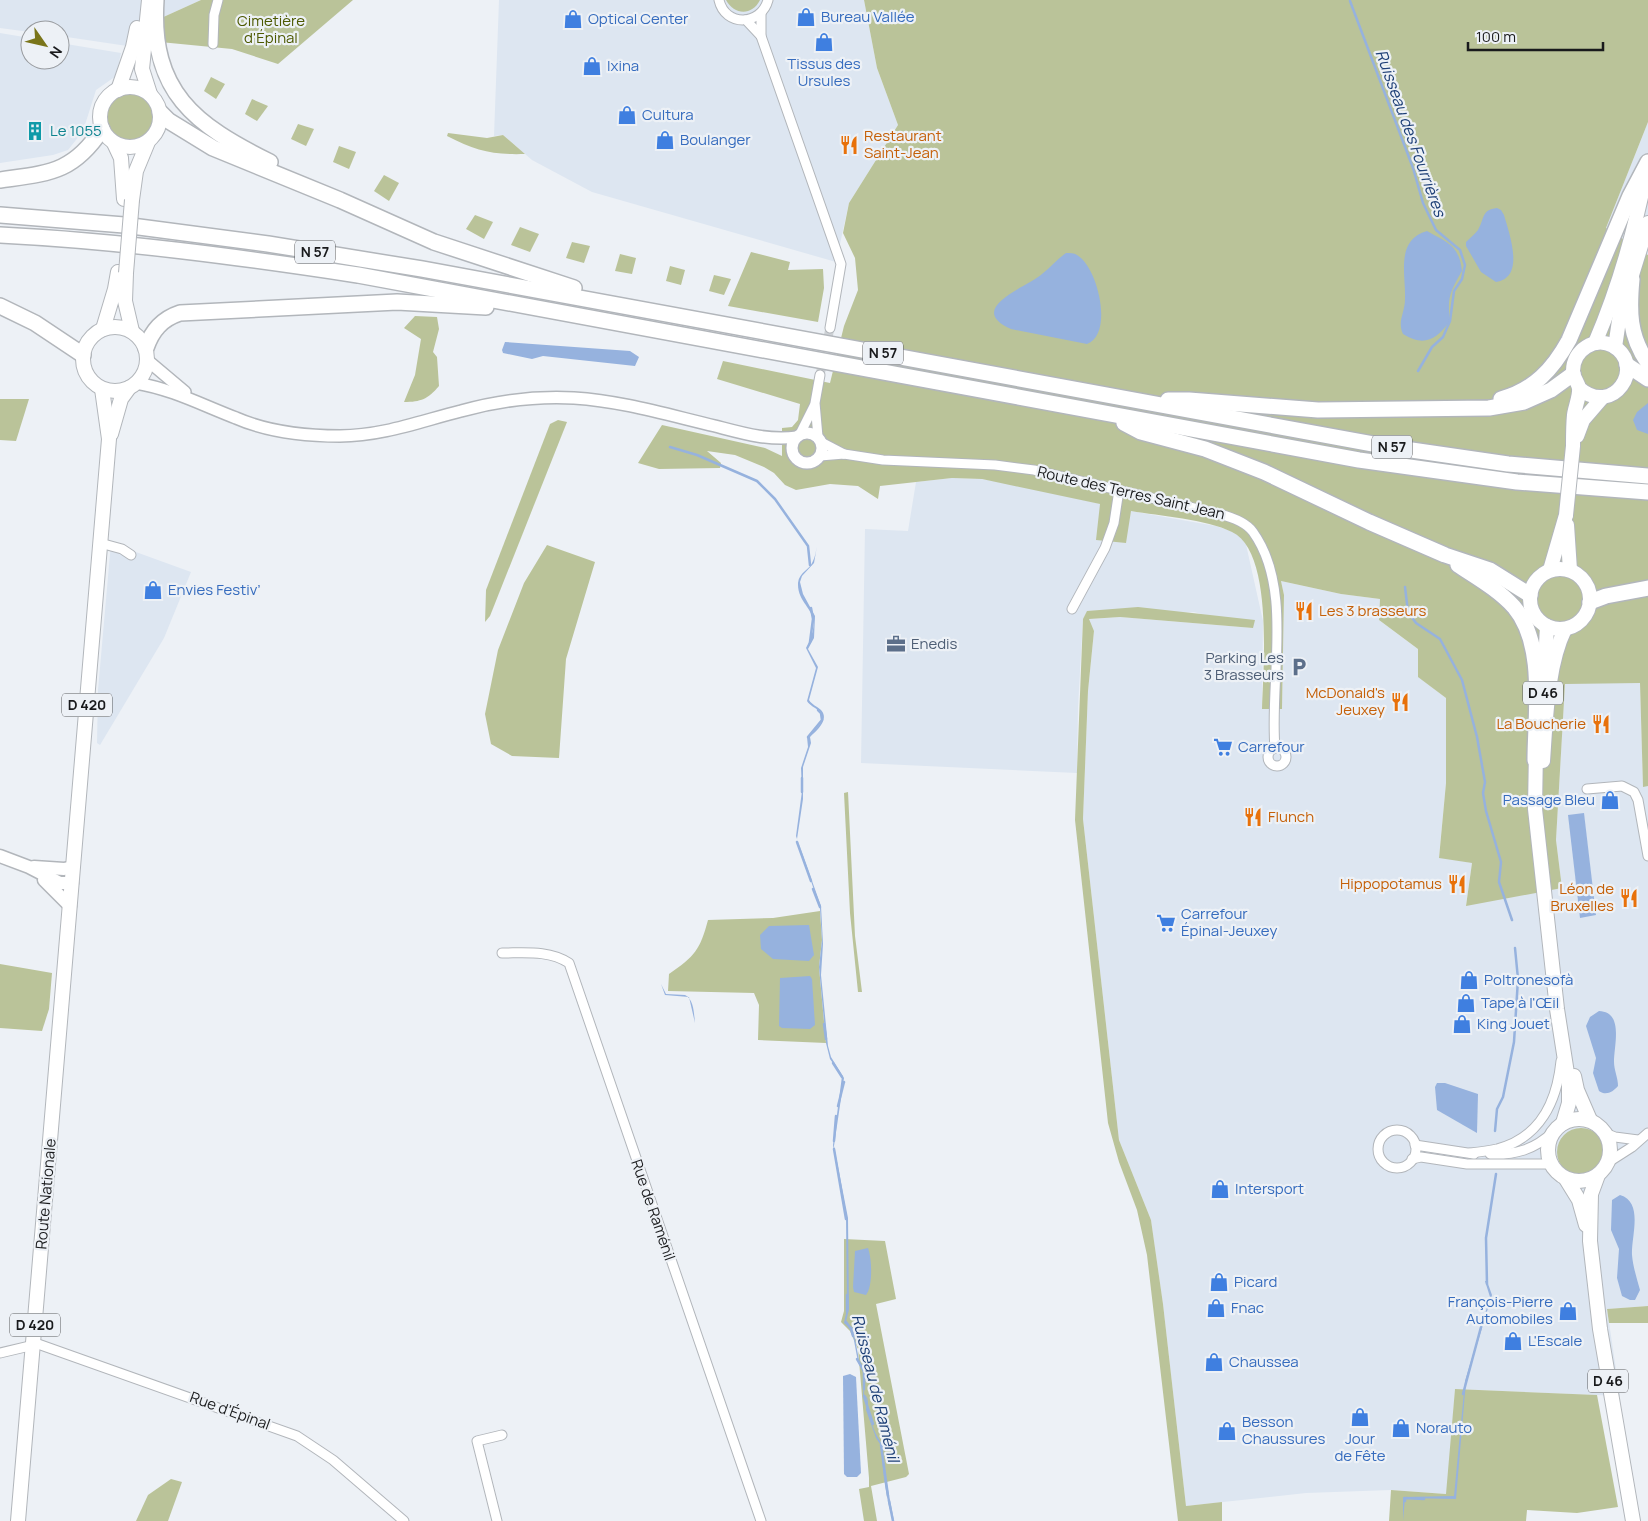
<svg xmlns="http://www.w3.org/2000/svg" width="1648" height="1521" font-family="Manrope,sans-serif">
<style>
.built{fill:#dde6f1}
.green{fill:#bac399}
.water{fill:#96b2de}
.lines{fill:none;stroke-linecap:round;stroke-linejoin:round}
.stream{stroke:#96b2de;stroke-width:2.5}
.minor-tunnel{stroke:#cdd1d5;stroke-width:9;stroke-dasharray:9 4.5;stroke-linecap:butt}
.minor-casing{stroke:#b2b6bb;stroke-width:11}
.tertiary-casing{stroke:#b2b6bb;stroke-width:14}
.secondary-casing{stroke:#b2b6bb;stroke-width:15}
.primary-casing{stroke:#b2b6bb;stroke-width:16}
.trunk-casing{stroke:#b2b6bb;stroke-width:18}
.minor{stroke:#fff;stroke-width:9}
.tertiary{stroke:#fff;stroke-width:11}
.secondary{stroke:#fff;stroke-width:12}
.primary{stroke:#fff;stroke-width:14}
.trunk{stroke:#fff;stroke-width:15}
.primary-bridge-casing{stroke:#b2b6bb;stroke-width:16;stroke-linecap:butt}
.primary-bridge{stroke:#fff;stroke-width:14}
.labels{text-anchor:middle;stroke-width:4.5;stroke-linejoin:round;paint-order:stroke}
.shield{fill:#edf1f6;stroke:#595a5d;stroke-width:1}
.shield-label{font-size:14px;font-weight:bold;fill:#191a1c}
.shop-label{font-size:15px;fill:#366cbe;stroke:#edf1f6;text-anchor:start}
.park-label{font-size:15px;fill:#4d5901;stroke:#edf1f6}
.culture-label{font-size:15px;fill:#0d838f;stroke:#edf1f6;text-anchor:start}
.food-label{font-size:15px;fill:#c56008;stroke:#edf1f6;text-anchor:end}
.street-label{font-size:15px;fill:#191a1c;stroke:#edf1f6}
.service-label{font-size:15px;fill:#4e5e75;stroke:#edf1f6;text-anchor:start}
.water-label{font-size:16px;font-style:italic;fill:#1d3f76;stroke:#edf1f6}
</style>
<rect width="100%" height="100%" fill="#edf1f6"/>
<g class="built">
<path d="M0,0H201L159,19L146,46L134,47L60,36V30H30V32L0,28Z"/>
<path d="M499,0H864L877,68L898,125L849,203L836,262L592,192L532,160L503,135L494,136Z"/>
<path d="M0,33L30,38V60H60V43L121,53L116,76L96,90L83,131L68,150L53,155L0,163Z"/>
<path d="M1648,122V255L1606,228Z"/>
<path d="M952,478L982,479L1028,487L1131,511L1216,526L1234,532L1245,540L1263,621L1262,709H1282L1284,595L1281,581L1341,594L1380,599L1379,620L1418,649L1419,677L1446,698V783L1439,857L1472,863L1466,905L1562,888L1556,840L1565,683H1640L1643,786H1648V1306L1607,1309L1620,1396L1455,1389L1447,1494L1391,1490L1306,1493L1186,1506L1163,1304L1151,1220L1119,1140L1083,819L1088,691L1094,631L1088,619L1120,617L1253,628L1194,612L1083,619L1078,707L1077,773L861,763L865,529L908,531L916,482Z"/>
<path d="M111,543L191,572L164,638L100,745L97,743L98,690Z"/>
</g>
<g class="green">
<path d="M201,0H353L278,64L232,49L160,42L159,19Z"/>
<path d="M726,0H760C752,16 734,15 726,0Z"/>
<path d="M864,0H1648V122L1606,228L1648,255V786L1643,787L1640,683L1565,684L1556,840L1562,888L1466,906L1472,863L1439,858L1446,783V698L1418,677V649L1379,620L1380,599L1341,594L1281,581L1284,595L1282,709H1262C1263,670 1274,552 1232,532C1206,519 1160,516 1131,511L1126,543L1096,540L1100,504L982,479L952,478L880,486L878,499L858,486L830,484L796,490L785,485L774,473L764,467L735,455L707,451L721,463L720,468L659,469L638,463L662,425L765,448L782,456V428L792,427L798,420L800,404L717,379L723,361L830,383L844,326L858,290L855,258L843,233L849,203L898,125L877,68Z"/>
<path d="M211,77L225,84L216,99L204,91Z"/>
<circle cx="130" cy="117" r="23"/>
<path d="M252,99L268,106L257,121L245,114Z"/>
<path d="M298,124L314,129L306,146L291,139Z"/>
<path d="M448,133L487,138L503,135L525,154C493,155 476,151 447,136Z"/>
<path d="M339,146L356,152L349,169L333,162Z"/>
<path d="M384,175L399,183L389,201L374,191Z"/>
<path d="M475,215L493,222L484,239L466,229Z"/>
<path d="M520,227L539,234L530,252L511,245Z"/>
<path d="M572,242L590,246L584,263L566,258Z"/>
<path d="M751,252L790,262L788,270L823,269L824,288L818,322L728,306Z"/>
<path d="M620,254L636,258L632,274L615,271Z"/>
<path d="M670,266L685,270L681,285L666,281Z"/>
<path d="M714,275L731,279L724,295L709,291Z"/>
<path d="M415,316L437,317L439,329L433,352L437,357L439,386C428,399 421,402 404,402L415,375L421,339L404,328Z"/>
<path d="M0,399H29L16,441L0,440Z"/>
<path d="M558,420L567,422L490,616L485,622L486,590L550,424Z"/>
<path d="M547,545L595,562L566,659L559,758L512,756L491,744L485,714L498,650L524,583Z"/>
<path d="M1138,607L1255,620L1253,628L1120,617L1089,619L1094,631L1088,691L1083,819L1119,1140L1151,1220L1163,1304L1186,1506L1222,1502V1521H1178L1147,1255L1137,1210L1119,1162L1108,1123L1075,820L1083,619L1087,611Z"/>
<path d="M848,792L855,936L862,992H858L850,913L844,793Z"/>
<path d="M820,911L822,940L819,967L826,1043L758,1040L759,1005L754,993L668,991L669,974C695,956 700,950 708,920L773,918Z"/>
<path d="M0,964L52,973L49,1009L42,1031L0,1028Z"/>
<circle cx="1581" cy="1152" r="24"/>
<path d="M844,1239L885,1241L896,1299L876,1304L909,1474L906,1477L871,1486L877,1521H864L859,1489L869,1487V1478L858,1349L850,1331L841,1322L844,1311Z"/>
<path d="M1648,1306V1323H1609L1607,1309Z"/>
<path d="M1455,1389L1597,1395L1618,1507L1577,1513L1527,1510L1526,1521H1389L1391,1490L1446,1494Z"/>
<path d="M171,1479L182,1482L168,1521H136L148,1495Z"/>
</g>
<g class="water">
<path d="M1497,208L1501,210L1504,215C1509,233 1526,278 1496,282L1481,272L1466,246V242C1470,238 1475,234 1478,230C1485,218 1481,210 1497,208Z"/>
<path d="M1427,231C1448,243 1459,245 1462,271C1450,292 1447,297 1450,321C1436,340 1424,347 1403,334C1397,321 1405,313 1405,299C1406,275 1395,240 1427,231Z"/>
<path d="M1066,253C1070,253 1074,253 1077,255C1098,267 1114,334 1087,344L1011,329C964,308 1028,287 1042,274C1051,267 1057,259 1066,253Z"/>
<path d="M505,342L630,351L639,357L635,366L543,356L532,359L503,353L502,350Z"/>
<path d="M1648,403V434L1637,430L1633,420L1637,412Z"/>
<path d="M817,546L814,563L802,576L800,582L803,594L815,616L814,638L808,649L818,667L809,700C812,705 817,706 821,710C830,720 816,731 810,737L811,743L803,767V799L797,839L821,906L823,944L821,975L828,1046L831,1057L844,1078L834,1146L848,1218L849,1309L846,1322L853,1328L859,1360L866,1374L864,1394C870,1400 867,1402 868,1409C870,1421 876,1438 884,1446L882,1458L894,1521C887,1507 881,1463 882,1447L876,1438L866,1410L867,1400L863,1394L865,1376L858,1362L852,1330L844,1323L847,1309L846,1217L833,1145L842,1076L830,1059L826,1043L819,967L822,940L820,908L796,836L802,791L801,768L808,747L807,737C813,731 829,720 819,711C815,707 810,706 807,701L816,668L806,648C827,609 797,609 798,583C799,572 810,570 813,561C815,557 816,551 817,546Z"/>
<path d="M1584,813L1596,915L1580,918L1568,815Z"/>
<path d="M809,925L814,955L809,961L773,959L761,949L760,935L769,926Z"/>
<path d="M810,976L812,979L815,1025L810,1029L782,1028L779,1026L780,978Z"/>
<path d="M661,984L666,994L685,995C694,999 694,1014 695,1023L728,1100L695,1023L689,997L665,995Z"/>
<path d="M1599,1011C1624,1012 1614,1045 1614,1062C1614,1070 1618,1078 1618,1086C1613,1092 1606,1096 1599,1091L1593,1073L1596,1058L1586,1026L1590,1017Z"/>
<path d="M1437,1083H1445L1478,1094L1477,1133L1437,1110L1435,1087Z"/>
<path d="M1620,1195C1644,1202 1631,1237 1632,1255C1633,1267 1637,1279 1640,1290L1635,1300H1630L1622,1296L1617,1278L1619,1249L1611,1230L1612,1200Z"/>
<path d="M868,1248C872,1259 873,1286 866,1295L854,1292L853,1287L855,1251Z"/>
<path d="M1485,1281H1487L1492,1295L1466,1381L1456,1499L1405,1498L1403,1521V1497L1454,1496L1465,1381L1490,1297Z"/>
<path d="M850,1374L856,1377L861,1473L857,1477H847L844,1474L843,1376Z"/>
</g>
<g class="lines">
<g class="stream">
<path d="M1350,1L1413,168L1423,203L1436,230L1460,250L1465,265L1462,279L1454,291L1450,321L1443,337L1432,347L1418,371"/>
<path d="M670,447L697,455L757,481L775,499L808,546L810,565"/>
<path d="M1405,587L1408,612L1416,623L1440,639L1462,680L1477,737L1485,782L1483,793L1486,811L1501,862L1499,882L1512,920"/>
<path d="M810,642L813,619L811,608"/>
<path d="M808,737L822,720L821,713L818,710"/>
<path d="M802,792V778"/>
<path d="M797,842L811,881"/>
<path d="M813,889L820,907"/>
<path d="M824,1024L826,1039"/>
<path d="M833,1063L842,1077"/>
<path d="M838,1106L844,1082"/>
<path d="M1495,1131L1497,1109L1503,1097L1514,1042L1518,979L1515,948"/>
<path d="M834,1141L836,1116"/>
<path d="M834,1149L846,1219"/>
<path d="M1487,1284L1486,1238L1496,1174"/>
<path d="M847,1295V1312"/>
<path d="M846,1322L851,1329L853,1336"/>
<path d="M857,1359L864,1371V1389"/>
<path d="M1463,1394L1481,1327"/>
<path d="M864,1396L873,1424"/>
<path d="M881,1445L888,1496"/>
<path d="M889,1501L893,1521"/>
<path d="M1405,1501V1498L1424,1499"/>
</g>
<path class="minor-tunnel" d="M820,375L830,328"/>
<g class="minor-casing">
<g id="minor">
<path d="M719,0C725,27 761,26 768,0"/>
<path d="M761,14V36L841,264L830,328"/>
<path d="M746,20L761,36"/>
<path d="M213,44L214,15L218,0"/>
<path d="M800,434L814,406"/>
<path d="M818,437L815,403L820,375"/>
<path d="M821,442L844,454"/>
<path d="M820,456L844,454L883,460L995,465L1034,470L1219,514C1231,517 1246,522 1253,532C1294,589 1269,682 1275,748"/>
<path d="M100,543L122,549L131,555"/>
<path d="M1072,609L1105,548L1114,523L1119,490"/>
<circle cx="1277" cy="757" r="9"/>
<path d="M1587,789L1622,786L1634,792L1638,800L1648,856"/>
<path d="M502,953C525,953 549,950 569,963L761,1521"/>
<circle cx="1397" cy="1149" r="19"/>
<path d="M1605,1133L1615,1137L1638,1140"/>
<path d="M1415,1145L1474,1154"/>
<path d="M1470,1153C1479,1152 1488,1151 1497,1149C1540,1138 1557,1101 1561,1061"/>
<path d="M1490,1154C1515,1155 1534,1150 1553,1132"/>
<path d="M1412,1159L1421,1157L1467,1164H1551"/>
<path d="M1607,1163L1632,1147L1648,1133"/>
<path d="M0,1353L38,1344L297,1436L333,1460L404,1521"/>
<path d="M497,1521L477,1441L502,1435"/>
</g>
</g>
<g class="tertiary-casing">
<g id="tertiary">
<path d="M147,360L185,392"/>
<path d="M136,383C172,389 202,405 236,418C268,432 305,436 340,436C382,436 421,421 461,411C497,401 537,396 574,398C622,401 668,415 715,426C742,433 768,441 797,437"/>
<circle cx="807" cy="448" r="15"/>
</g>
</g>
<g class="secondary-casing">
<g id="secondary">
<path d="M0,856L29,867L60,883H72"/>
<path d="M34,867L64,869L73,867"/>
<path d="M44,880L70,906"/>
</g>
</g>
<g class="primary-casing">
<g id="primary">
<path d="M149,0L142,69L150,94"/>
<circle cx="130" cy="117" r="30"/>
<path d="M118,90L133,47L137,28"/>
<path d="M114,143L121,158L124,199"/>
<path d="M132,200L136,171L148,142"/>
<path d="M126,273L125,301L132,331"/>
<circle cx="115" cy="359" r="32"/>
<path d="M103,329L115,289L118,272"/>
<path d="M1595,343C1619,287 1636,227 1647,167"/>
<path d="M1615,347L1620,314L1648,223"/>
<path d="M111,434L121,399L129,388"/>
<path d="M1577,436L1583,420L1602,398"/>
<path d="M1573,446C1573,436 1573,425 1574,415C1575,407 1580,396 1579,388C1578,382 1573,378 1573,371C1573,350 1595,336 1613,346C1647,366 1613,418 1579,388"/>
<path d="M1567,525L1570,570"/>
<circle cx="1560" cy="599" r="30"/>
<path d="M1550,570L1566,515"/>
<path d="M1543,701L1547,626"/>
<path d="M1536,749L1535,809L1557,1009L1569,1086V1103L1563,1123"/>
<path d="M1543,761C1546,720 1547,666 1565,629"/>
<path d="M1574,1076L1577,1090L1590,1120"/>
<circle cx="1579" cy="1150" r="31"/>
<path d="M1598,1175L1591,1194L1590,1241L1600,1329L1633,1521"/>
<path d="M1566,1179L1579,1200L1586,1225"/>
<path d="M18,1521L109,439L102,389"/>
</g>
</g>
<g class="trunk-casing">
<g id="trunk">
<path d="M156,0C150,92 195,125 270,162"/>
<path d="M160,112L169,121L213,148L340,200L434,242L574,288"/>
<path d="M0,180C49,173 73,173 102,129"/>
<path d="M0,215L124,225L268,244L422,269L1384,446L1508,464L1648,476"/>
<path d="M0,235C120,241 239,257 358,275L1359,460L1517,482L1648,492"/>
<path d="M1632,279C1629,311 1629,336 1648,363"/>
<path d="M0,306L35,323L83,355"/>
<path d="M146,348C152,330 162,319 180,313L397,302L486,307"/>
<path d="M1627,365L1648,379"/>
<path d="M1501,399C1534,390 1553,369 1569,340L1630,196L1648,162"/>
<path d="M1168,400H1189L1318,410L1489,408L1524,402L1551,390L1573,374"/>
<path d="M1124,423L1141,432L1205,449L1264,472L1369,522L1445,555L1490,570L1530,595"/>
<path d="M1458,565C1476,577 1499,590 1514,607C1546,645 1535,714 1535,760"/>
<path d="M1590,602L1606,596L1648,588"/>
</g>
</g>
<use href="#minor" class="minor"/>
<use href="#tertiary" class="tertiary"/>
<use href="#secondary" class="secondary"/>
<use href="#primary" class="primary"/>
<use href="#trunk" class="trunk"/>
<g class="primary-bridge-casing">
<g id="primary-bridge">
<path d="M126,273L132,200"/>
<path d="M1566,515L1573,446"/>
</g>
</g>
<use href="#primary-bridge" class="primary-bridge"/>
</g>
<defs>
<g id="shop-bare" transform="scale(1.5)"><path d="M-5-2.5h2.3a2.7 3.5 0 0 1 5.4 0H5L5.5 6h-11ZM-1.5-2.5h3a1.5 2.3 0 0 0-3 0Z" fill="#3f7fe0" stroke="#edf1f6" stroke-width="2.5" paint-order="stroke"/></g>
<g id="building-bare" transform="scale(1.5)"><path d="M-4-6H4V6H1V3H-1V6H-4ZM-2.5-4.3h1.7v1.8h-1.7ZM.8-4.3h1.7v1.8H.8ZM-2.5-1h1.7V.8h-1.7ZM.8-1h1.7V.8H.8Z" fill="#0f9aa8" stroke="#edf1f6" stroke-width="2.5" paint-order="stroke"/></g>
<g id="restaurant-bare" transform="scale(1.5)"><path d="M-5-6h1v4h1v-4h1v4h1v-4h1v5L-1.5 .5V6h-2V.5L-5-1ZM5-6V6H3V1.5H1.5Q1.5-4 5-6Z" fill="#e8710a" stroke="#edf1f6" stroke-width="2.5" paint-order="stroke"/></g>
<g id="office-bare" transform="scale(1.5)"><path d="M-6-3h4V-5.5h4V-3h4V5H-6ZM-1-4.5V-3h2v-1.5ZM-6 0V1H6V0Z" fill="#5c6f8a" stroke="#edf1f6" stroke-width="2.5" paint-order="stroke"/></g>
<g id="parking-bare" transform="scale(1.5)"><path d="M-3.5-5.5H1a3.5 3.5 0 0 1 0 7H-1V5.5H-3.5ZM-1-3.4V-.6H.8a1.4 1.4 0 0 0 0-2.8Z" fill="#5c6f8a" stroke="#edf1f6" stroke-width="2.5" paint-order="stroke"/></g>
<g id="supermarket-bare" transform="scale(1.5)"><path d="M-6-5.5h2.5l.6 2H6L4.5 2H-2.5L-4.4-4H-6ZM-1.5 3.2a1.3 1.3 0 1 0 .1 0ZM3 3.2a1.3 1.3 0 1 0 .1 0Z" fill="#3f7fe0" stroke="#edf1f6" stroke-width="2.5" paint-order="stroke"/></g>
</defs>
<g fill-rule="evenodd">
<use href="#shop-bare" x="806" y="17"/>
<use href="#shop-bare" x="573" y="19"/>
<use href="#shop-bare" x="824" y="42"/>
<use href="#shop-bare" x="592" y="66"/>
<use href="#shop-bare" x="627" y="115"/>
<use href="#building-bare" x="35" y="131"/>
<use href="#shop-bare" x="665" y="140"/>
<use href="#restaurant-bare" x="849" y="145"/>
<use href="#shop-bare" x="153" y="590"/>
<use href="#restaurant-bare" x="1304" y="611"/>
<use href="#office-bare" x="896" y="644"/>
<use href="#parking-bare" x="1299" y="667"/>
<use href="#restaurant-bare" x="1400" y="702"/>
<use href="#restaurant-bare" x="1601" y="724"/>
<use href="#supermarket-bare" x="1223" y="747"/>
<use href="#shop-bare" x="1610" y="800"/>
<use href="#restaurant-bare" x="1253" y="817"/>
<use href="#restaurant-bare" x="1457" y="884"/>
<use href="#restaurant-bare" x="1629" y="898"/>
<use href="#supermarket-bare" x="1166" y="923"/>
<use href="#shop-bare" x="1469" y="980"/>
<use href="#shop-bare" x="1466" y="1003"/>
<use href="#shop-bare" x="1462" y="1024"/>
<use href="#shop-bare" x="1220" y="1189"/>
<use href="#shop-bare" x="1219" y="1282"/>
<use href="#shop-bare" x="1216" y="1308"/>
<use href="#shop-bare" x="1568" y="1311"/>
<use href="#shop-bare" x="1513" y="1341"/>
<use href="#shop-bare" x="1214" y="1362"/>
<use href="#shop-bare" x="1360" y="1417"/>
<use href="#shop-bare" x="1401" y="1428"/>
<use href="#shop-bare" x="1227" y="1431"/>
</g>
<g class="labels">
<g class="shield">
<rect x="295" y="240.5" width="40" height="23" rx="4"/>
<rect x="863" y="341.5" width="40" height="23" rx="4"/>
<rect x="1372" y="435.5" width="40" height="23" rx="4"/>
<rect x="1523" y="681.5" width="40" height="23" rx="4"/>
<rect x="62" y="693.5" width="50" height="23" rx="4"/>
<rect x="10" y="1313.5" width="50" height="23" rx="4"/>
<rect x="1588" y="1369.5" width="40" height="23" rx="4"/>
</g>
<g class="shield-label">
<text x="315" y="257">N 57</text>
<text x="883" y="358">N 57</text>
<text x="1392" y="452">N 57</text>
<text x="1543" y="698">D 46</text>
<text x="87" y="710">D 420</text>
<text x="35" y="1330">D 420</text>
<text x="1608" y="1386">D 46</text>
</g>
<g class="shop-label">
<text x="821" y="22">Bureau Vallée</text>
<text x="588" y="24">Optical Center</text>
<text x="824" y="69" text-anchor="middle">Tissus des<tspan x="824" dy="17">Ursules</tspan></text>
<text x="607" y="71">Ixina</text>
<text x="642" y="120">Cultura</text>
<text x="680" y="145">Boulanger</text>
<text x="168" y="595">Envies Festiv’</text>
<text x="1238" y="752">Carrefour</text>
<text x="1595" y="805" text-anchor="end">Passage Bleu</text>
<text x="1181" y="919">Carrefour<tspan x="1181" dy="17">Épinal-Jeuxey</tspan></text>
<text x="1484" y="985">Poltronesofà</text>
<text x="1481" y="1008">Tape à l'Œil</text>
<text x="1477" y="1029">King Jouet</text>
<text x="1235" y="1194">Intersport</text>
<text x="1234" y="1287">Picard</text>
<text x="1553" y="1307" text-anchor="end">François-Pierre<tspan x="1553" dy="17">Automobiles</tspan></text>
<text x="1231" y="1313">Fnac</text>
<text x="1528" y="1346">L'Escale</text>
<text x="1229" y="1367">Chaussea</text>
<text x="1242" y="1427">Besson<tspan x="1242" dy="17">Chaussures</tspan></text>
<text x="1416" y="1433">Norauto</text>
<text x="1360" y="1444" text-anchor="middle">Jour<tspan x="1360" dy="17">de Fête</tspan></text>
</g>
<g class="park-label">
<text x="271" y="26">Cimetière<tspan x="271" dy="17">d'Épinal</tspan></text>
</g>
<g class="culture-label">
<text x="50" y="136">Le 1055</text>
</g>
<g class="food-label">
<text x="864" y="141" text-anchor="start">Restaurant<tspan x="864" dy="17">Saint-Jean</tspan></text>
<text x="1319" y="616" text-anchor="start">Les 3 brasseurs</text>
<text x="1385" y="698">McDonald's<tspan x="1385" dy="17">Jeuxey</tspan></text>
<text x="1586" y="729">La Boucherie</text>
<text x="1268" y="822" text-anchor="start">Flunch</text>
<text x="1442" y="889">Hippopotamus</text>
<text x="1614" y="894">Léon de<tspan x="1614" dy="17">Bruxelles</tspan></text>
</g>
<g class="street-label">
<text transform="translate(1131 493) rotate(13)" y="5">Route des Terres Saint Jean</text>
<text transform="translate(46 1194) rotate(-85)" y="5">Route Nationale</text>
<text transform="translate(653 1210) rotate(71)" y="5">Rue de Raménil</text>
<text transform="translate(230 1411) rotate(20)" y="5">Rue d’Épinal</text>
</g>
<g class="service-label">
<text x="911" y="649">Enedis</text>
<text x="1284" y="663" text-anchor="end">Parking Les<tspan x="1284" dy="17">3 Brasseurs</tspan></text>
</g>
<g class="water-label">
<text transform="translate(1411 133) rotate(70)" y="6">Ruisseau des Fourrières</text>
<text transform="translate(876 1388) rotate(76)" y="6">Ruisseau de Raménil</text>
</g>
</g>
<g transform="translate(45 45) rotate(124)"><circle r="24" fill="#edf1f6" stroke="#989b9f"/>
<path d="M0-4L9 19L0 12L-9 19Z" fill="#7a751a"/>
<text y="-8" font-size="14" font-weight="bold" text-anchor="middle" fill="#191a1c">N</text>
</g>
<path d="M1468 42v8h135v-8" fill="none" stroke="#191a1c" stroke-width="2.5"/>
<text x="1476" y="42" font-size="15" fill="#191a1c" stroke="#edf1f6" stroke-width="4" paint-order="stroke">100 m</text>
</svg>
